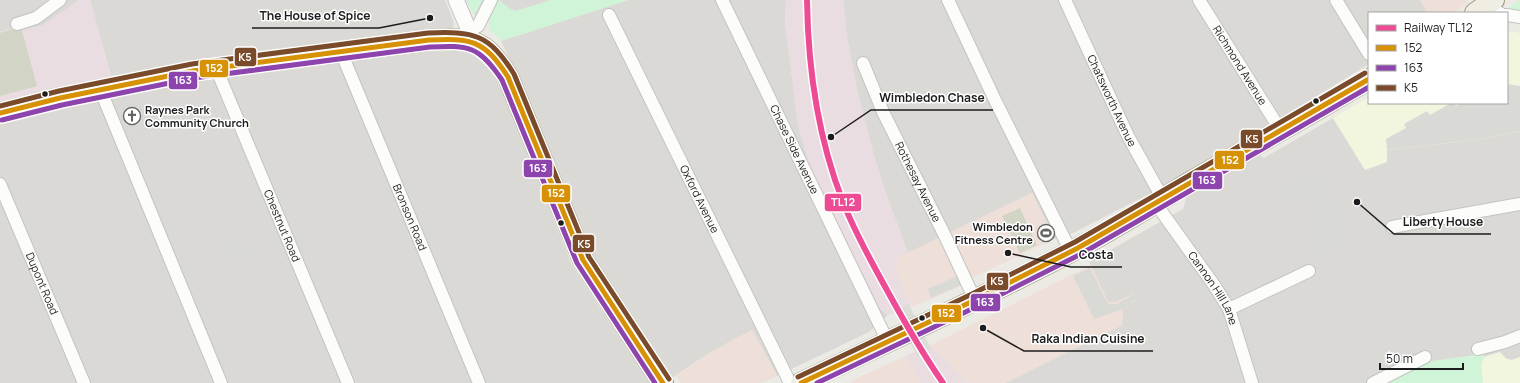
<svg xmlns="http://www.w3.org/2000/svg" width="1520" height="383" font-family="Manrope,sans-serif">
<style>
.residential{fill:#dad9d6}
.commercial{fill:#eee0d8}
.industrial{fill:#e9dde1}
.education{fill:#f2f6de}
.religious{fill:#d9d8d6}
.construction{fill:#d2d5c5}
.park{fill:#d0f4d7}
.parking{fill:#d9d9d6}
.pier{fill:#dcdcd9}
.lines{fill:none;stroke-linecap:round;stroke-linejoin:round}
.minor-casing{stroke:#c3c3c0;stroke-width:14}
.tertiary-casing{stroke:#c3c3c0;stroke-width:17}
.primary-casing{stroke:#a19d81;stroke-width:22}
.minor{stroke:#fcfcfb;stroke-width:12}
.tertiary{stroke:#fcfcfb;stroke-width:15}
.primary{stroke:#f0ede3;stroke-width:20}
.bus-1-casing{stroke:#fff;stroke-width:8}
.bus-2-casing{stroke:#fff;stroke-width:8}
.bus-3-casing{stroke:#fff;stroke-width:8}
.bus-1{stroke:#d69104;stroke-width:5}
.bus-2{stroke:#8e44ad;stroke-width:5}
.bus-3{stroke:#7a4b2a;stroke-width:5}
.rail-1-casing{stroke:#fff;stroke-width:9}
.rail-1{stroke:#ee4b95;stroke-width:6}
.bus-dot{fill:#1c1c1c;stroke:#fff;stroke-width:1.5}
.labels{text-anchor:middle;stroke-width:3;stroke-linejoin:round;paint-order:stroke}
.street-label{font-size:11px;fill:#1c1c1c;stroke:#fff}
.poi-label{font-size:11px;font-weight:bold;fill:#1c1c1c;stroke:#fff;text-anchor:start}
.leader{fill:none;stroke:#1c1c1c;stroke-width:1.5}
.callout-dot{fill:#1c1c1c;stroke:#fff;stroke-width:1.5}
.callout-label{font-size:12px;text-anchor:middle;font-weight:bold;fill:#1c1c1c;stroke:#fff;stroke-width:3;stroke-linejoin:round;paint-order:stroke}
.line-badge{stroke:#fff;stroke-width:1.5}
.badge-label{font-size:11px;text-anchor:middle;font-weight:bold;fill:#fff}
</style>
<rect width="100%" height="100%" fill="#ebeae4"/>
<g class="residential">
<path d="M0,0H79L43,25L22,31L21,27L0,32Z"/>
<path d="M90,0H445L453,20L454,26L451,29L194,61L111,76Z"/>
<path d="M466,0H551L486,22L475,15Z"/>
<path d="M628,0H786L785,22L798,125L811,170L881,310L888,315L869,332L777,376L752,330L709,353L672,378L595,262L531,108L501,41Z"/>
<path d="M843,0H1420L1428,13H1369V64L1266,127L1147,195L1073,233L1054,239L1032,193L908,253L885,191L873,152L857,90L847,37Z"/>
<path d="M456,48L476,55L484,61L491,69L507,102L572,265L650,383H0V124L95,100L210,77L428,50Z"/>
<path d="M1333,118L1365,170L1387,150L1482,139L1520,131V357L1512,360L1507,359L1500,352L1484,357L1483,354L1433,361L1388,383H1005L1122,325L1123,309L1135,301L1138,292L1116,302H1108L1089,262L1183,209L1186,198L1191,192L1259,154L1264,158Z"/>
</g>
<g class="commercial">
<path d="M1420,0H1468L1467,4L1453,13H1428Z"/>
<path d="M1032,193L1054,239L974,277L961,286L912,307L894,266L898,263L897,258Z"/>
<path d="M1091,265L1108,302H1116L1138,292L1140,293L1142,295L1123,309L1122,325L1005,383H967L931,345Z"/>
<path d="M752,330L777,376L762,383H681L676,376L709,353Z"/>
<path d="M905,356L921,383H852L851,381Z"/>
</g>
<g class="industrial">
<path d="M79,0H90L111,76L0,103V32L21,27L22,31L43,25Z"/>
<path d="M786,0H843L847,37L857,90L873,152L885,191L908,253L897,258L898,263L894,266L911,306L888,315L881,310L811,170L798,125L785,22Z"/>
<path d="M931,345L967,383H921L905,356Z"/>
</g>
<g class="education">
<path d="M1507,31L1520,33V131L1482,139L1387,150V162L1365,170L1333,118L1369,97V103H1507Z"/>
<path d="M1500,352L1503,356L1507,359L1512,360L1520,357V383H1483L1481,365L1484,357Z"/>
</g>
<path class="religious" d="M132,93L150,133L132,141L113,97Z"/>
<g class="construction">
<path d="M21,27L37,86L0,96V33Z"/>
<path d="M1020,208L1037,245L1020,253L1002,216Z"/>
</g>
<g class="park">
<path d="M467,0H482L476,13H473Z"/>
<path d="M499,0L509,8L515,11L551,0H628L501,41C499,36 495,36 492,32C484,23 494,9 499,0Z"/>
<path d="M1520,0V11L1508,10V8Z"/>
<path d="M1484,354V357L1481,365L1483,383H1388L1433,361Z"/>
</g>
<g class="parking">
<path d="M1507,84L1520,86V131L1482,139L1387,150L1386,139L1406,128L1404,124L1427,111L1430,115L1451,103H1454L1456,106L1462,103H1507Z"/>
<path d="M1315,172L1344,224L1348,242L1319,256L1306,231L1319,224L1322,213L1316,201L1306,198L1294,204L1285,188Z"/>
<path d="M240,237L247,254L231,261L225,245L228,242Z"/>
<path d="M1090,268L1108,304H1117L1138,292L1140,293L1142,295L1123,309L1094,319L1073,276Z"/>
<path d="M957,276L961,285L931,298L928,289Z"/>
</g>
<path class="pier" d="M909,304L931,349L917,356L895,311Z"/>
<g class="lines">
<g class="minor-casing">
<g id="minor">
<path id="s1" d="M722,0L888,342"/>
<path d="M948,0L995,100L1071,252"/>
<path id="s2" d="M1065,0L1128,136L1163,199"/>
<path id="s3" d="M1199,0L1281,131"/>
<path d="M1336,0L1369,54"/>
<path d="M1484,1L1487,5L1500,13"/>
<path id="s4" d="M609,15L790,383"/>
<path d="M1507,15L1520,17"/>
<path d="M17,24L36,18L60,0"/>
<path d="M470,31L478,26L491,0"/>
<path id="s5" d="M341,52L479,383"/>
<path id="s6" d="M863,63L883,112L946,238L975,300"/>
<path id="s7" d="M216,68L348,383"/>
<path d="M100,89L221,383"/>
<path id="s8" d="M0,184L84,383"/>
<path id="s9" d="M1156,204L1214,285L1229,309L1252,383"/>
<path d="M1392,227L1520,204"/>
<path d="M1229,309L1309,271"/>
<path d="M1478,349L1505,342L1520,336"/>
<path d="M1373,383L1425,357"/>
</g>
</g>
<g class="tertiary-casing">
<path id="tertiary" d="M456,0L474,42"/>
</g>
<g class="primary-casing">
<g id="primary">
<path d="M1475,13L1494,0"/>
<path d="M0,113L60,98L193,71L429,40C472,38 484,38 508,77L583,260L663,383"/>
<path d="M801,383C893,339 987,296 1078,248C1117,227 1154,204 1192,181C1251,147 1311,114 1369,79"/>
</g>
</g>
<use href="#minor" class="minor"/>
<use href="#tertiary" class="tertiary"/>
<use href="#primary" class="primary"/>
<g class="bus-1-casing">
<g id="bus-1">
<path d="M0,113L60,98L193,71L429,40C472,38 484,40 508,77L583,260L663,383"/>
<path d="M801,383L975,300L1078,248L1369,79"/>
</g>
</g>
<g class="bus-2-casing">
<g id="bus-2">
<path d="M2,120L62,105L194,78L430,47C469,45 479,46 502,80L577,263L655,383"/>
<path d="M817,383L978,306L1081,254L1369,87"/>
</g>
</g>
<g class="bus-3-casing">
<g id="bus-3">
<path d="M0,106L59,91L192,64L428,33C474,31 489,34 514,74L589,257L669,379"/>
<path d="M798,377L972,294L1075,242L1365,73"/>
</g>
</g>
<use href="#bus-1" class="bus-1"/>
<use href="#bus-2" class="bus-2"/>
<use href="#bus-3" class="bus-3"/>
<g class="rail-1-casing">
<path id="rail-1" d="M807,0C808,69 818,138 843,202C855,233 872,263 888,292C905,323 923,354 943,383"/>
</g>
<use href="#rail-1" class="rail-1"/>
</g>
<defs>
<g id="church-ring" transform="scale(0.9)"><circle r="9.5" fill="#fff" stroke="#646462" stroke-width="1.5"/><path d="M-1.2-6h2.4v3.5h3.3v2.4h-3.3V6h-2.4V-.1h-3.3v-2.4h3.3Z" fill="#646462"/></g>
<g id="stadium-ring" transform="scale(0.9)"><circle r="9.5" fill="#fff" stroke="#646462" stroke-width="1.5"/><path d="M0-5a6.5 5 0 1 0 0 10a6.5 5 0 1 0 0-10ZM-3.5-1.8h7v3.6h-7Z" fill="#646462"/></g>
</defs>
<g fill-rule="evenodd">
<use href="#church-ring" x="132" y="116"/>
<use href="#stadium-ring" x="1046" y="233"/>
</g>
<g class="bus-dot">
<circle cx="45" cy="94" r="3.5"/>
<circle cx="1316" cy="101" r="3.5"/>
<circle cx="561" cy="223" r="3.5"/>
<circle cx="922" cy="318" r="3.5"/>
</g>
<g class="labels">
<g class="street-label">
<text dy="4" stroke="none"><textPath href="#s3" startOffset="77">Richmond Avenue</textPath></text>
<text dy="4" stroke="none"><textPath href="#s2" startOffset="111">Chatsworth Avenue</textPath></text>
<text dy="4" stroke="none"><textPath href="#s1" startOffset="166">Chase Side Avenue</textPath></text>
<text dy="4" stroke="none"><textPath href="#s6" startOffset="131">Rothesay Avenue</textPath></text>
<text dy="4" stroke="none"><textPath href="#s4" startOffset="205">Oxford Avenue</textPath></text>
<text dy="4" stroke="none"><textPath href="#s5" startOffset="179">Bronson Road</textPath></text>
<text dy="4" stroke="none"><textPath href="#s7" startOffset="171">Chestnut Road</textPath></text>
<text dy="4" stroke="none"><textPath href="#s8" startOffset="108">Dupont Road</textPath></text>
<text dy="4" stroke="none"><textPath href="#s9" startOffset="102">Cannon Hill Lane</textPath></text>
</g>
<g class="poi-label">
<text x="145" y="114">Raynes Park<tspan x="145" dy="13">Community Church</tspan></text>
<text x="1033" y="231" text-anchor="end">Wimbledon<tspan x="1033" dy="13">Fitness Centre</tspan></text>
</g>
</g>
<path class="leader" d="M430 18L379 28H252M831 137L871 110H993M1357 202L1394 234H1491M1008 253L1071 267H1122M983 328L1024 351H1153"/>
<g class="callout-dot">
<circle cx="430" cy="18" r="4"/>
<circle cx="831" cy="137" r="4"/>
<circle cx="1357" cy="202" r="4"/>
<circle cx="1008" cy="253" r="4"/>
<circle cx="983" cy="328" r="4"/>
</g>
<g class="callout-label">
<text x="315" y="20">The House of Spice</text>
<text x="932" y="102">Wimbledon Chase</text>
<text x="1443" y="226">Liberty House</text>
<text x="1096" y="259">Costa</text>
<text x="1088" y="343">Raka Indian Cuisine</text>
</g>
<g class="line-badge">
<rect x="234" y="47" width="23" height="20" rx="4" fill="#7a4b2a"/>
<rect x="199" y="59" width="30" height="19" rx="4" fill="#d69104"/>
<rect x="168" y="71" width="30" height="19" rx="4" fill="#8e44ad"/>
<rect x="1240" y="129" width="23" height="20" rx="4" fill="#7a4b2a"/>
<rect x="1214" y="150" width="31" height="20" rx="4" fill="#d69104"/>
<rect x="523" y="159" width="30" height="19" rx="4" fill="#8e44ad"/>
<rect x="1192" y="171" width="31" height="19" rx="4" fill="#8e44ad"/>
<rect x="541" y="184" width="30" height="19" rx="4" fill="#d69104"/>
<rect x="824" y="193" width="38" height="19" rx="4" fill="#ee4b95"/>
<rect x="572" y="234" width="23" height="19" rx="4" fill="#7a4b2a"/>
<rect x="986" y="272" width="23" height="19" rx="4" fill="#7a4b2a"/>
<rect x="970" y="293" width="31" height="19" rx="4" fill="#8e44ad"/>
<rect x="931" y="304" width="31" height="19" rx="4" fill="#d69104"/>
</g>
<g class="badge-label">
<text x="245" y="61">K5</text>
<text x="214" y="72">152</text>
<text x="183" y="84">163</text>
<text x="1252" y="143">K5</text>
<text x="1230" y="164">152</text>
<text x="538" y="172">163</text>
<text x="1207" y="184">163</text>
<text x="556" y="197">152</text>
<text x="843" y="206">TL12</text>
<text x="584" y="248">K5</text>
<text x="997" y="285">K5</text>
<text x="985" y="306">163</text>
<text x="946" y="317">152</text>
</g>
<rect x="1368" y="12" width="140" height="92" fill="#ffffff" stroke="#a4a4a4"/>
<rect x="1376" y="25" width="20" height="6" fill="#ee4b95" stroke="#a4a4a4"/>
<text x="1404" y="32" font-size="12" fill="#1c1c1c">Railway TL12</text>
<rect x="1376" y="45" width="20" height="6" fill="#d69104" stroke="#a4a4a4"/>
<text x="1404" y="52" font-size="12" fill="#1c1c1c">152</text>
<rect x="1376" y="65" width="20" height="6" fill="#8e44ad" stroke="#a4a4a4"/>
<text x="1404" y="72" font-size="12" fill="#1c1c1c">163</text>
<rect x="1376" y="85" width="20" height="6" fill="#7a4b2a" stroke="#a4a4a4"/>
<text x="1404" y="92" font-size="12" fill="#1c1c1c">K5</text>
<path d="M1380 363v6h83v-6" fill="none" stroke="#1c1c1c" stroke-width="2"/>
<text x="1386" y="363" font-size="12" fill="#1c1c1c" stroke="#ffffff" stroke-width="3" paint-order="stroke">50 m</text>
</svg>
